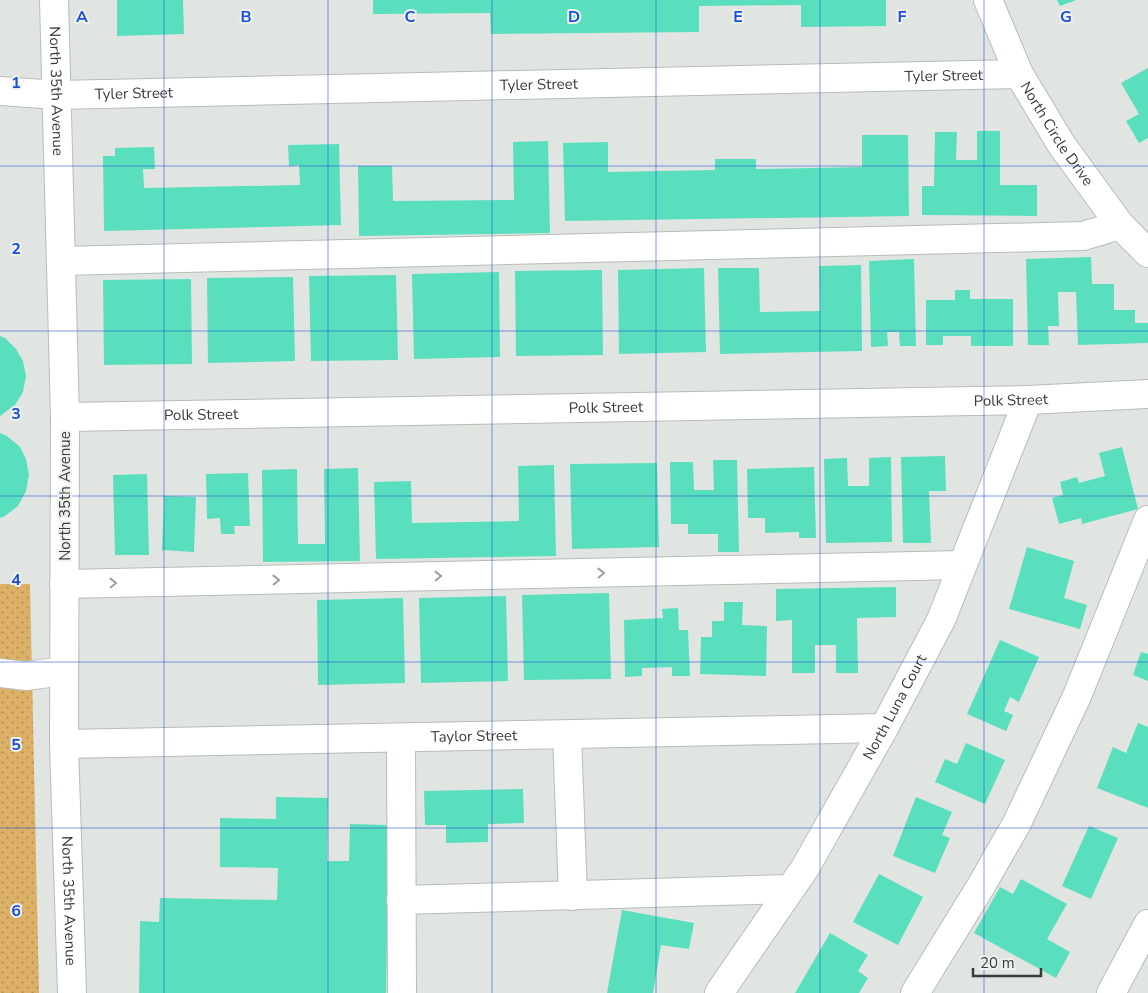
<svg xmlns="http://www.w3.org/2000/svg" width="1148" height="993" font-family="'Nunito Sans',sans-serif">
<style>
.green{fill:url(#green-dots)}
.building{fill:#59dfbd}
.lines{fill:none;stroke-linecap:round;stroke-linejoin:round}
.minor-casing{stroke:#b8bcb7;stroke-width:30}
.minor{stroke:#fff;stroke-width:28}
.oneway{stroke:#9d9e9c}
.grid{fill:none;stroke:#1d4ed8;stroke-width:1;stroke-opacity:0.55}
.labels{text-anchor:middle;stroke-width:4;stroke-linejoin:round;paint-order:stroke}
.street-label{font-size:15px;fill:#3b3c3a;stroke:#eef2ee}
.grid-label{font-size:16px;text-anchor:middle;font-weight:bold;fill:#1d4ed8;stroke:#eef2ee;stroke-width:4;stroke-linejoin:round;paint-order:stroke}
</style>
<defs>
<pattern id="green-dots" width="8" height="8" patternUnits="userSpaceOnUse" patternTransform="scale(1.25)"><rect width="8" height="8" fill="#dcb066"/><path d="M2 2h.1M6 6h.1" fill="none" stroke="#b49055" stroke-width="1.8" stroke-linecap="round"/></pattern>
</defs>
<rect width="100%" height="100%" fill="#e1e5e1"/>
<path class="green" d="M0,584H30L39,993H0Z"/>
<g class="building">
<path d="M117,0H183L184,34L117,36Z"/>
<path d="M373,0H886V26L801,27V5L699,6V32L491,34L490,13L373,14Z"/>
<path d="M1057,0H1076L1060,6Z"/>
<path d="M1148,68V138L1139,143L1126,121L1139,114L1121,83Z"/>
<path d="M977,131H1000V185H1037V216L922,215V186H934L935,132H957L956,160H977Z"/>
<path d="M862,135H908L909,216L565,221L563,143L608,142V172L715,170V159H756V169L862,167Z"/>
<path d="M548,141L550,233L359,236L358,166H392L393,201L514,200L513,142Z"/>
<path d="M339,144L341,225L104,231L103,156H115V148L154,147L155,169H143L144,188L300,185L299,165L289,166L288,145Z"/>
<path d="M1091,257L1092,284H1114V310H1135V323H1148V343L1078,345L1076,292H1058L1059,326H1048L1049,345H1028L1026,259Z"/>
<path d="M914,259L916,346H900L899,332H887L888,346L871,347L869,261Z"/>
<path d="M861,265L862,351L720,354L718,268H759L760,312L820,311L819,266Z"/>
<path d="M704,268L706,352L619,354L618,270Z"/>
<path d="M602,270L603,355L516,356L515,271Z"/>
<path d="M499,272L500,357L414,359L412,274Z"/>
<path d="M396,275L398,360L311,361L309,276Z"/>
<path d="M293,277L295,361L208,363L207,278Z"/>
<path d="M191,279L192,364L104,365L103,280Z"/>
<path d="M955,290H970V299H1013V346H971V336H943V345H926V300H955Z"/>
<path d="M0,336L5,338L16,349L23,361L26,376L23,392L15,405L0,416Z"/>
<path d="M0,433L7,436L20,447L26,459L29,475L26,491L18,506L5,516L0,518Z"/>
<path d="M1122,447L1138,509L1082,524L1081,518L1059,524L1052,498L1063,495L1060,482L1077,477L1079,483L1105,476L1099,453Z"/>
<path d="M945,456L946,491H929L931,543H903L901,457Z"/>
<path d="M891,457L892,542L826,543L824,459L847,458L848,486H869V458Z"/>
<path d="M713,460H737L739,552H718V534H688V524H671L670,462H693L694,490H714Z"/>
<path d="M657,463L659,547L572,549L570,464Z"/>
<path d="M554,465L556,556L376,559L374,482L411,481L412,523L519,521L518,466Z"/>
<path d="M814,467L816,538H799V532L765,533V518H748L747,469Z"/>
<path d="M358,468L360,561L263,562L262,470L297,469L298,544H325L324,469Z"/>
<path d="M248,473L250,526H234L235,534H221L220,518L207,519L206,474Z"/>
<path d="M147,474L149,555H115L113,475Z"/>
<path d="M164,496L196,497L194,552L162,550Z"/>
<path d="M1027,547L1074,561L1064,598L1087,605L1080,629L1009,609Z"/>
<path d="M896,587V617L857,618L858,673H836V645H815V673H792V620L776,621V589Z"/>
<path d="M609,593L611,679L524,680L522,595Z"/>
<path d="M506,596L508,681L421,683L419,598Z"/>
<path d="M403,598L405,683L318,685L317,600Z"/>
<path d="M724,602H743L742,625L767,626L766,676L700,674L701,637H712V621H724Z"/>
<path d="M678,608L679,630H688L690,676H672V667L642,668V676L625,677L624,620L663,618L662,609Z"/>
<path d="M1000,640L1039,657L1019,702L1010,697L1004,711L1013,715L1006,731L967,714Z"/>
<path d="M1141,652L1148,654V681L1133,675Z"/>
<path d="M1138,723L1148,727V808L1097,788L1113,747L1126,753Z"/>
<path d="M966,743L1005,760L985,804L935,782L945,759L957,764Z"/>
<path d="M523,789L524,823L488,824V842L446,843V825H425L424,791Z"/>
<path d="M276,797L328,798L327,861H349L350,824L389,825L386,993H139L140,921L159,922L160,898L277,900L278,868L220,867V818L276,819Z"/>
<path d="M916,797L952,812L942,835L950,838L935,873L893,856Z"/>
<path d="M1089,826L1118,838L1091,899L1062,886Z"/>
<path d="M879,874L923,897L898,945L853,922Z"/>
<path d="M1021,879L1067,904L1047,939L1070,952L1056,978L974,933L1000,887L1013,894Z"/>
<path d="M622,910L694,923L689,949L661,945L653,993H607Z"/>
<path d="M830,933L868,955L858,971L868,978L859,993H795Z"/>
</g>
<g class="lines">
<g class="minor-casing">
<g id="minor">
<path id="s1" d="M54,0L65,417L64,744L72,993"/>
<path id="s2" d="M988,0L1019,74L1061,144L1120,225L1148,253"/>
<path id="s3" d="M0,91L57,95L1019,74"/>
<path d="M61,261L1083,236L1120,225"/>
<path id="s4" d="M65,417L1028,400L1148,394"/>
<path d="M64,584L962,565"/>
<path d="M0,673L26,676L64,671"/>
<path d="M567,735L573,896"/>
<path d="M401,738L402,993"/>
<path id="s5" d="M64,744L884,728"/>
<path d="M401,900L790,889"/>
<path id="s6" d="M719,993L805,868L884,728L941,620L1028,400"/>
<path d="M915,993L981,886L1017,823L1077,696L1148,520"/>
<path d="M1111,993L1148,924"/>
</g>
</g>
<use href="#minor" class="minor"/>
</g>
<defs><path id="oneway-chevron" d="M-2-3.5L2.5 0L-2 3.5" fill="none" stroke-width="1.6" stroke-linecap="round" stroke-linejoin="round" transform="scale(1.25)"/></defs>
<g class="oneway">
<use href="#oneway-chevron" transform="translate(601 573) rotate(-1)"/>
<use href="#oneway-chevron" transform="translate(438 576) rotate(-1)"/>
<use href="#oneway-chevron" transform="translate(276 580) rotate(-1)"/>
<use href="#oneway-chevron" transform="translate(113 583) rotate(-1)"/>
</g>
<path class="grid" d="M164,0V993M328,0V993M492,0V993M656,0V993M820,0V993M984,0V993M0,166H1148M0,331H1148M0,496H1148M0,662H1148M0,828H1148"/>
<g class="labels">
<g class="street-label">
<text dy="5" stroke="none"><textPath href="#s3" startOffset="944">Tyler Street</textPath></text>
<text dy="5" stroke="none"><textPath href="#s3" startOffset="539">Tyler Street</textPath></text>
<text dy="5" stroke="none"><textPath href="#s1" startOffset="91">North 35th Avenue</textPath></text>
<text dy="5" stroke="none"><textPath href="#s3" startOffset="134">Tyler Street</textPath></text>
<text dy="5" stroke="none"><textPath href="#s2" startOffset="151">North Circle Drive</textPath></text>
<text dy="5" stroke="none"><textPath href="#s4" startOffset="946">Polk Street</textPath></text>
<text dy="5" stroke="none"><textPath href="#s4" startOffset="541">Polk Street</textPath></text>
<text dy="5" stroke="none"><textPath href="#s4" startOffset="136">Polk Street</textPath></text>
<text transform="translate(65 496) rotate(-90)" y="5">North 35th Avenue</text>
<text dy="5" stroke="none"><textPath href="#s6" startOffset="336">North Luna Court</textPath></text>
<text dy="5" stroke="none"><textPath href="#s5" startOffset="410">Taylor Street</textPath></text>
<text dy="5" stroke="none"><textPath href="#s1" startOffset="901">North 35th Avenue</textPath></text>
</g>
</g>
<g class="grid-label">
<text x="82" y="22">A</text>
<text x="246" y="22">B</text>
<text x="410" y="22">C</text>
<text x="574" y="22">D</text>
<text x="738" y="22">E</text>
<text x="902" y="22">F</text>
<text x="1066" y="22">G</text>
<text x="16" y="88">1</text>
<text x="16" y="254">2</text>
<text x="16" y="419">3</text>
<text x="16" y="585">4</text>
<text x="16" y="750">5</text>
<text x="16" y="916">6</text>
</g>
<path d="M973 968v8h68v-8" fill="none" stroke="#3b3c3a" stroke-width="2.5"/>
<text x="980" y="968" font-size="15" fill="#3b3c3a" stroke="#eef2ee" stroke-width="4" paint-order="stroke">20 m</text>
</svg>
